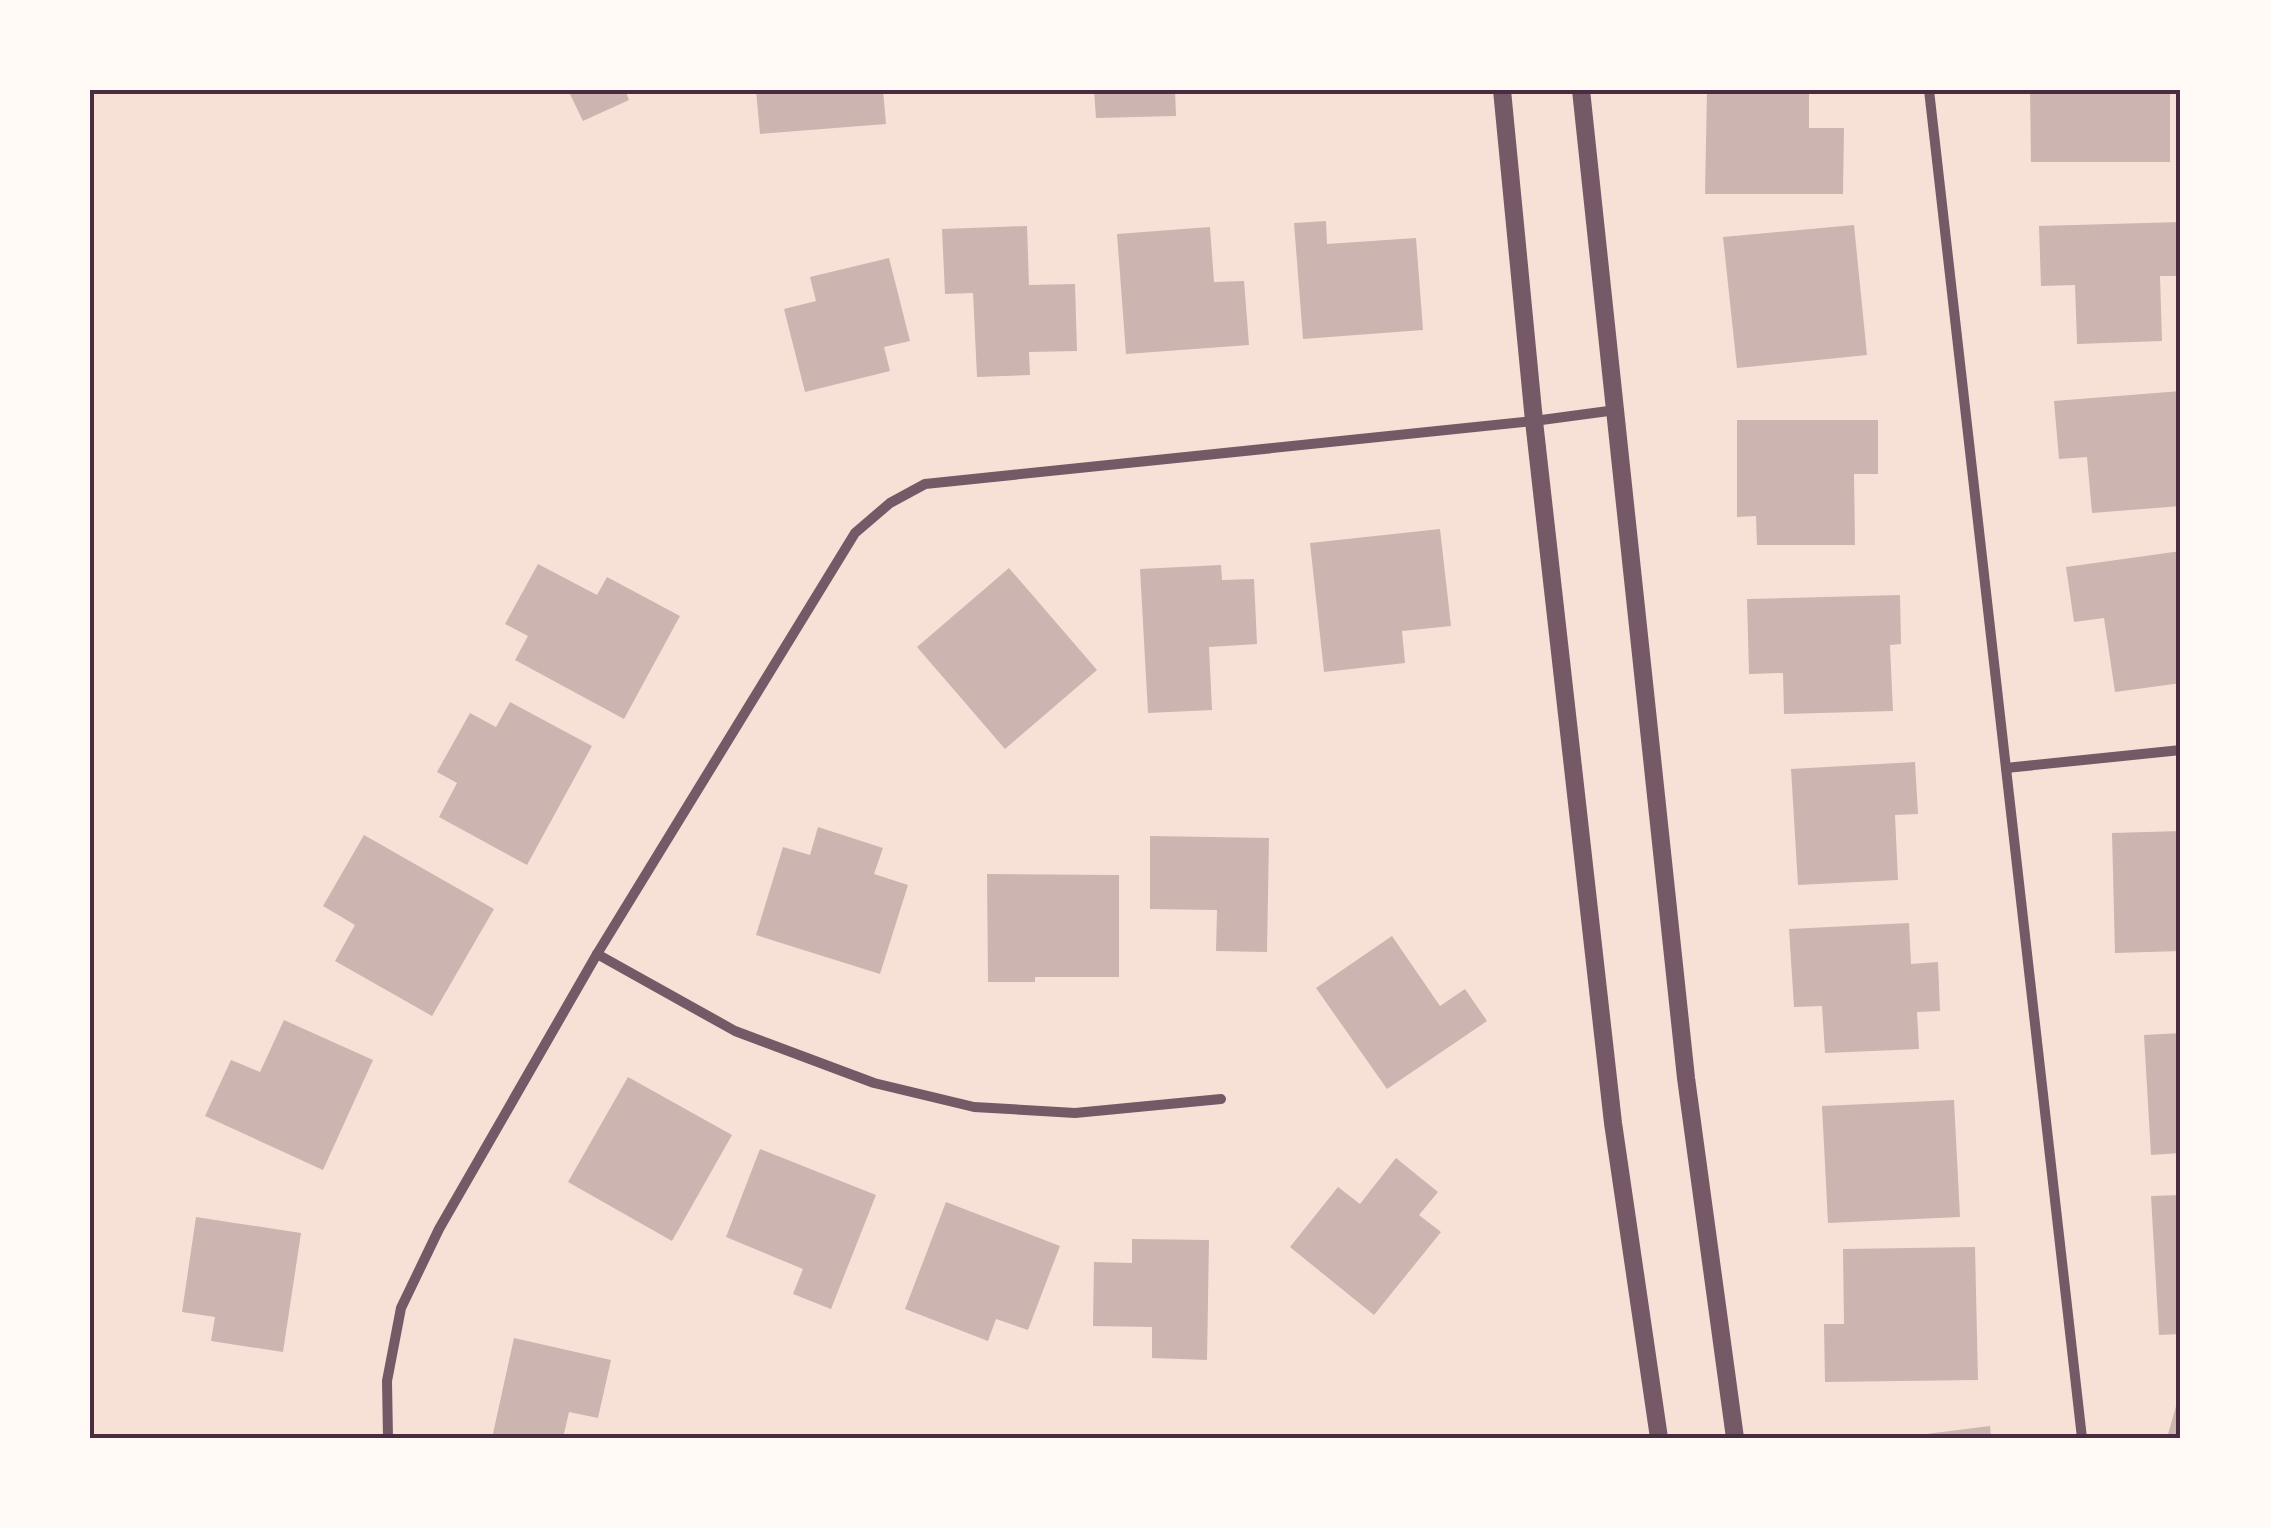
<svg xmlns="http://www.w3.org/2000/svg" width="2271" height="1528" font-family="Commissioner,sans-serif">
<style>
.building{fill:#ccb4b1}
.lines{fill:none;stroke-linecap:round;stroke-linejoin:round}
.minor{stroke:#755966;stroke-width:10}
.tertiary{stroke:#755966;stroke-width:18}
.neatline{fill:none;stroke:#4a2c40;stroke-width:4}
</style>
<rect width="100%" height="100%" fill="#f7e1d7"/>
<g class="building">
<path d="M568,90H625L629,100L583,121Z"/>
<path d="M756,90H883L886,124L760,134Z"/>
<path d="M1094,90H1175L1176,116L1096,118Z"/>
<path d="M1707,90H1809V128H1844L1843,194H1705Z"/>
<path d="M2030,90H2170V162H2031Z"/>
<path d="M1326,221L1327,244L1416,238L1423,330L1303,339L1294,223Z"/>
<path d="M2181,222V276H2160L2162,341L2077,344L2075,285L2041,286L2039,226Z"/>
<path d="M1854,225L1867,355L1737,368L1723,237Z"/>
<path d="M1027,226L1029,285L1075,284L1077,351L1029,352L1030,375L977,377L973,293L945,294L942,229Z"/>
<path d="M1210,227L1214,282L1244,281L1249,345L1126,354L1117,234Z"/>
<path d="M889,258L910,341L884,347L890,371L805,392L784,309L816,301L810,277Z"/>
<path d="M2181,391V506L2092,513L2087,457L2059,459L2054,401Z"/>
<path d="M1737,420H1878V474H1854L1855,545H1757L1756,516L1737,517Z"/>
<path d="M1440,529L1451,626L1402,631L1405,663L1324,672L1310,543Z"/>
<path d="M2181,551V683L2115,692L2104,618L2074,622L2066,567Z"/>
<path d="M538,564L597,595L607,577L680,616L624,719L515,660L528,636L505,624Z"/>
<path d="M1221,565L1222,580L1254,579L1257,644L1209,647L1212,710L1148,713L1140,569Z"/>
<path d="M1009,568L1097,670L1005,749L917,647Z"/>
<path d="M1900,595L1901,644L1890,645L1893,711L1784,714L1783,673L1749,674L1747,599Z"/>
<path d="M510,702L592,746L527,865L439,817L457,783L437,772L470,713L496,727Z"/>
<path d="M1915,762L1918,814L1895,815L1898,880L1798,885L1791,769Z"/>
<path d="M818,827L883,848L874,874L908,885L880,974L756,935L783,847L810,855Z"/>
<path d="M2181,831V951L2115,953L2112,833Z"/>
<path d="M364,835L494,909L432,1016L335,961L355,925L323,906Z"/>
<path d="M1150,836L1269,838L1267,952L1216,951L1217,910L1150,909Z"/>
<path d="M987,874L1119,875V977H1035V982H988Z"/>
<path d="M1909,923L1911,964L1938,962L1940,1011L1917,1012L1919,1049L1825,1053L1822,1006L1794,1007L1789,929Z"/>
<path d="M1392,936L1440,1006L1465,989L1487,1021L1387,1089L1316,988Z"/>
<path d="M284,1020L373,1060L323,1170L205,1116L231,1060L260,1072Z"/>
<path d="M2181,1033V1153L2151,1155L2144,1035Z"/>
<path d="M628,1077L732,1135L672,1241L568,1182Z"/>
<path d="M1954,1100L1960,1217L1828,1223L1822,1106Z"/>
<path d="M760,1149L876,1195L831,1309L793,1294L803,1269L726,1237Z"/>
<path d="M1396,1158L1438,1192L1419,1215L1441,1232L1374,1315L1290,1247L1338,1187L1360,1204Z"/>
<path d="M2181,1195V1334L2159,1335L2151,1196Z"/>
<path d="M946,1202L1060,1246L1028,1330L996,1319L988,1341L905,1309Z"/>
<path d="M196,1217L301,1233L283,1352L211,1341L215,1317L182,1312Z"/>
<path d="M1132,1239L1209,1240L1207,1360L1152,1358V1327L1093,1326L1094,1262L1132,1263Z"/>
<path d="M1975,1247L1978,1380L1825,1382L1824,1324H1844L1843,1249Z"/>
<path d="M514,1338L611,1360L598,1418L569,1412L563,1438H492Z"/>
<path d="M2180,1392L2181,1438H2167Z"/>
<path d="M1990,1426L1991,1438H1926V1434Z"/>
</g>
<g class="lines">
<g class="minor">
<path d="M1929,90L2082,1438"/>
<path d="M2006,768L2181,750"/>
<path d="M597,954L735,1031L874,1083L974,1107L1075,1113L1221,1099"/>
<path d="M388,1438L387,1381L401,1308L439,1229L597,954L855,533L890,503L925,484L1534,421L1616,410"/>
</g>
<g class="tertiary">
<path d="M1502,90L1534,421L1613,1123L1659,1438"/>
<path d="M1581,90L1686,1078L1735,1438"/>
</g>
</g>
<rect width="2271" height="1528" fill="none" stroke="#fffaf5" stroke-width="185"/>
<rect x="92" y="92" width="2086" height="1344" class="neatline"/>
</svg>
